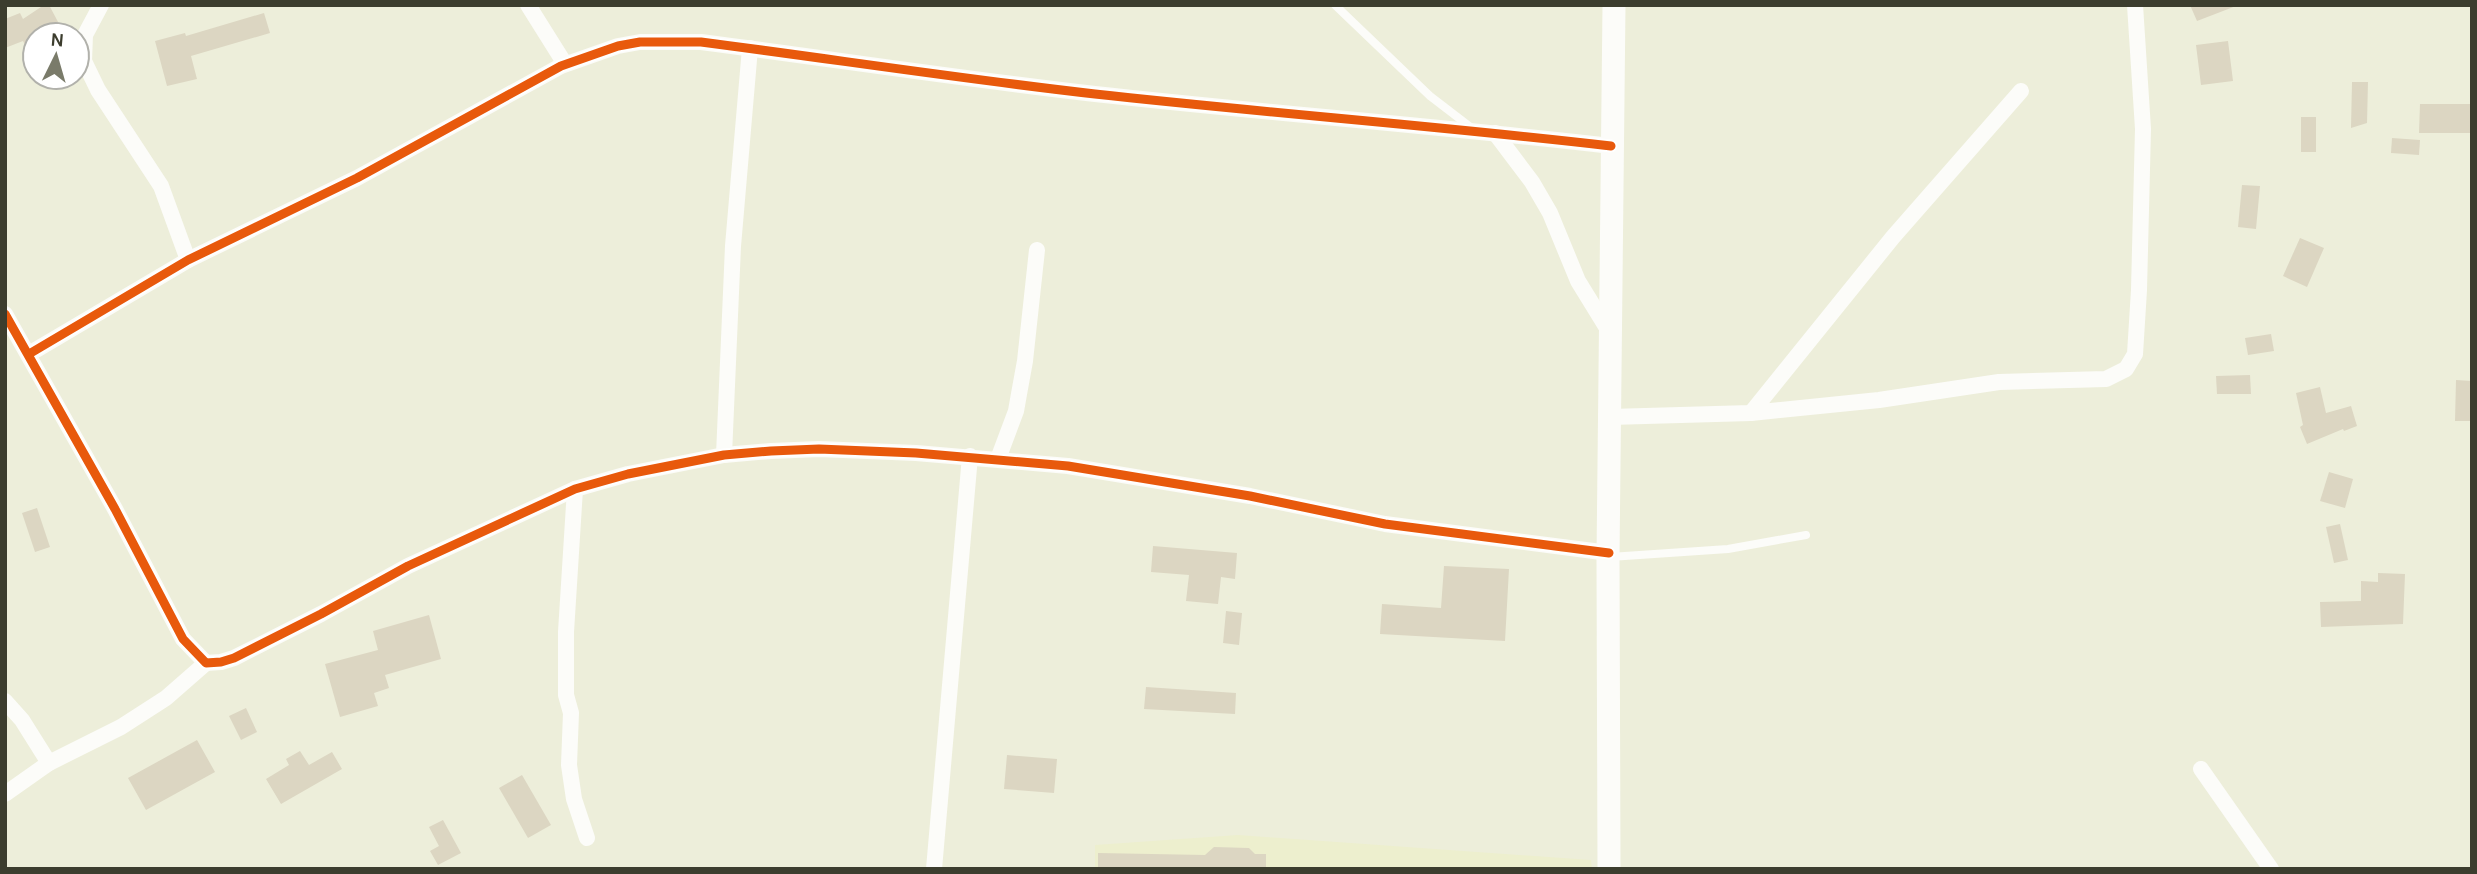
<svg xmlns="http://www.w3.org/2000/svg" width="2477" height="874" font-family="Karla,sans-serif">
<style>
.built{fill:#edefce}
.building{fill:#dcd6c2}
.lines{fill:none;stroke-linecap:round;stroke-linejoin:round}
.lane{stroke:#fcfcf9;stroke-width:8}
.street{stroke:#fcfcf9;stroke-width:16}
.secondary{stroke:#fcfcf9;stroke-width:23}
.cycleway-casing{stroke:#fff;stroke-width:13}
.cycleway{stroke:#e8590c;stroke-width:9}
</style>
<rect width="100%" height="100%" fill="#edeeda"/>
<path class="built" d="M1238,835L1591,860L1592,869H1095V845Z"/>
<g class="building">
<path d="M44,5H49L65,35H35V64L23,41L5,48V19L20,13L23,19Z"/>
<path d="M2190,5H2235L2236,6L2197,21Z"/>
<path d="M264,13L270,33L191,56L197,79L167,86L155,41L185,33L186,36Z"/>
<path d="M2228,41L2233,81L2201,85L2196,45Z"/>
<path d="M2352,82H2368L2367,123L2351,128Z"/>
<path d="M2420,104H2471L2470,133H2419Z"/>
<rect x="2301" y="117" width="15" height="35"/>
<path d="M2392,138L2420,140L2419,155L2391,153Z"/>
<path d="M2242,185L2260,186L2256,229L2238,227Z"/>
<path d="M2300,238L2324,248L2307,287L2283,276Z"/>
<path d="M2271,334L2274,351L2248,355L2245,338Z"/>
<path d="M2250,375L2251,394H2217L2216,376Z"/>
<path d="M2456,380L2472,381V421H2455Z"/>
<path d="M2320,387L2326,413L2351,406L2357,426L2344,431L2343,429L2307,444L2300,427L2303,425L2296,393Z"/>
<path d="M2329,472L2353,479L2345,508L2320,501Z"/>
<path d="M37,508L50,547L35,552L22,513Z"/>
<path d="M2340,524L2348,560L2334,563L2326,527Z"/>
<path d="M1153,546L1237,553L1235,579L1221,577L1218,604L1186,601L1189,575L1151,572Z"/>
<path d="M1444,566L1509,569L1505,641L1380,634L1382,604L1441,608Z"/>
<path d="M2378,573L2405,574L2403,624L2321,627L2320,602L2361,601V581L2378,582Z"/>
<path d="M1226,611L1242,613L1239,645L1223,643Z"/>
<path d="M429,615L441,659L385,675L389,688L374,693L378,706L340,717L325,664L378,650L373,631Z"/>
<path d="M1146,687L1236,693L1235,714L1144,709Z"/>
<path d="M246,708L257,732L241,740L229,716Z"/>
<path d="M197,740L215,772L146,810L128,778Z"/>
<path d="M300,751L309,765L332,752L342,769L281,804L266,779L289,765L286,759Z"/>
<path d="M1007,755L1057,759L1054,793L1004,789Z"/>
<path d="M522,775L551,825L528,838L499,788Z"/>
<path d="M443,820L461,853L438,865L430,851L439,846L429,827Z"/>
<path d="M1214,847L1249,848L1255,854H1266V869H1098V853L1205,855Z"/>
</g>
<g class="lines">
<g class="lane">
<path d="M1335,5L1430,96L1473,129"/>
<path d="M1610,557L1728,549L1806,535"/>
</g>
<g class="street">
<path d="M101,5L85,35L84,61L98,90L161,186L188,260"/>
<path d="M528,5L565,64"/>
<path d="M1495,133L1532,182L1550,213L1578,281L1610,333"/>
<path d="M5,314L115,509L183,639L206,663L221,662L234,658L321,614L408,566L575,489L628,474L724,455L771,451L819,449L916,453L1068,466L1250,496L1385,524L1609,553"/>
<path d="M29,354L188,260L357,178L561,66L618,46L640,42H701C832,59 963,79 1095,94C1267,113 1439,126 1611,146"/>
<path d="M1751,413L1893,237L2021,91"/>
<path d="M1610,417L1751,413L1879,400L1999,382L2106,379L2126,369L2135,354L2139,290L2143,129L2135,5"/>
<path d="M724,455L733,246L750,48"/>
<path d="M998,459L1016,411L1019,394L1025,361L1037,250"/>
<path d="M575,489L566,632V695L571,713L569,765L574,799L587,838"/>
<path d="M5,701L22,720L49,763"/>
<path d="M2201,769L2271,869"/>
<path d="M5,794L49,763L121,727L166,698L206,663"/>
<path d="M934,869L970,456"/>
</g>
<path class="secondary" d="M1609,869L1608,557L1614,5"/>
<g class="cycleway-casing">
<g id="cycleway">
<path d="M5,314L115,509L183,639L206,663L221,662L234,658L321,614L408,566L575,489L628,474L724,455L771,451L819,449L916,453L1068,466L1250,496L1385,524L1609,553"/>
<path d="M29,354L188,260L357,178L561,66L618,46L640,42H701C832,59 963,79 1095,94C1267,113 1439,126 1611,146"/>
</g>
</g>
<use href="#cycleway" class="cycleway"/>
</g>
<rect width="2477" height="874" fill="none" stroke="#3c3d2e" stroke-width="14"/>
<g transform="translate(56 56) rotate(5)"><circle r="33" fill="#ffffff" stroke="#b1b1ab" stroke-width="2"/>
<path d="M0-5L12 26L0 18L-12 26Z" fill="#7a7b6a"/>
<text y="-10" font-size="19" font-weight="bold" text-anchor="middle" fill="#3c3d2e">N</text>
</g>
</svg>
